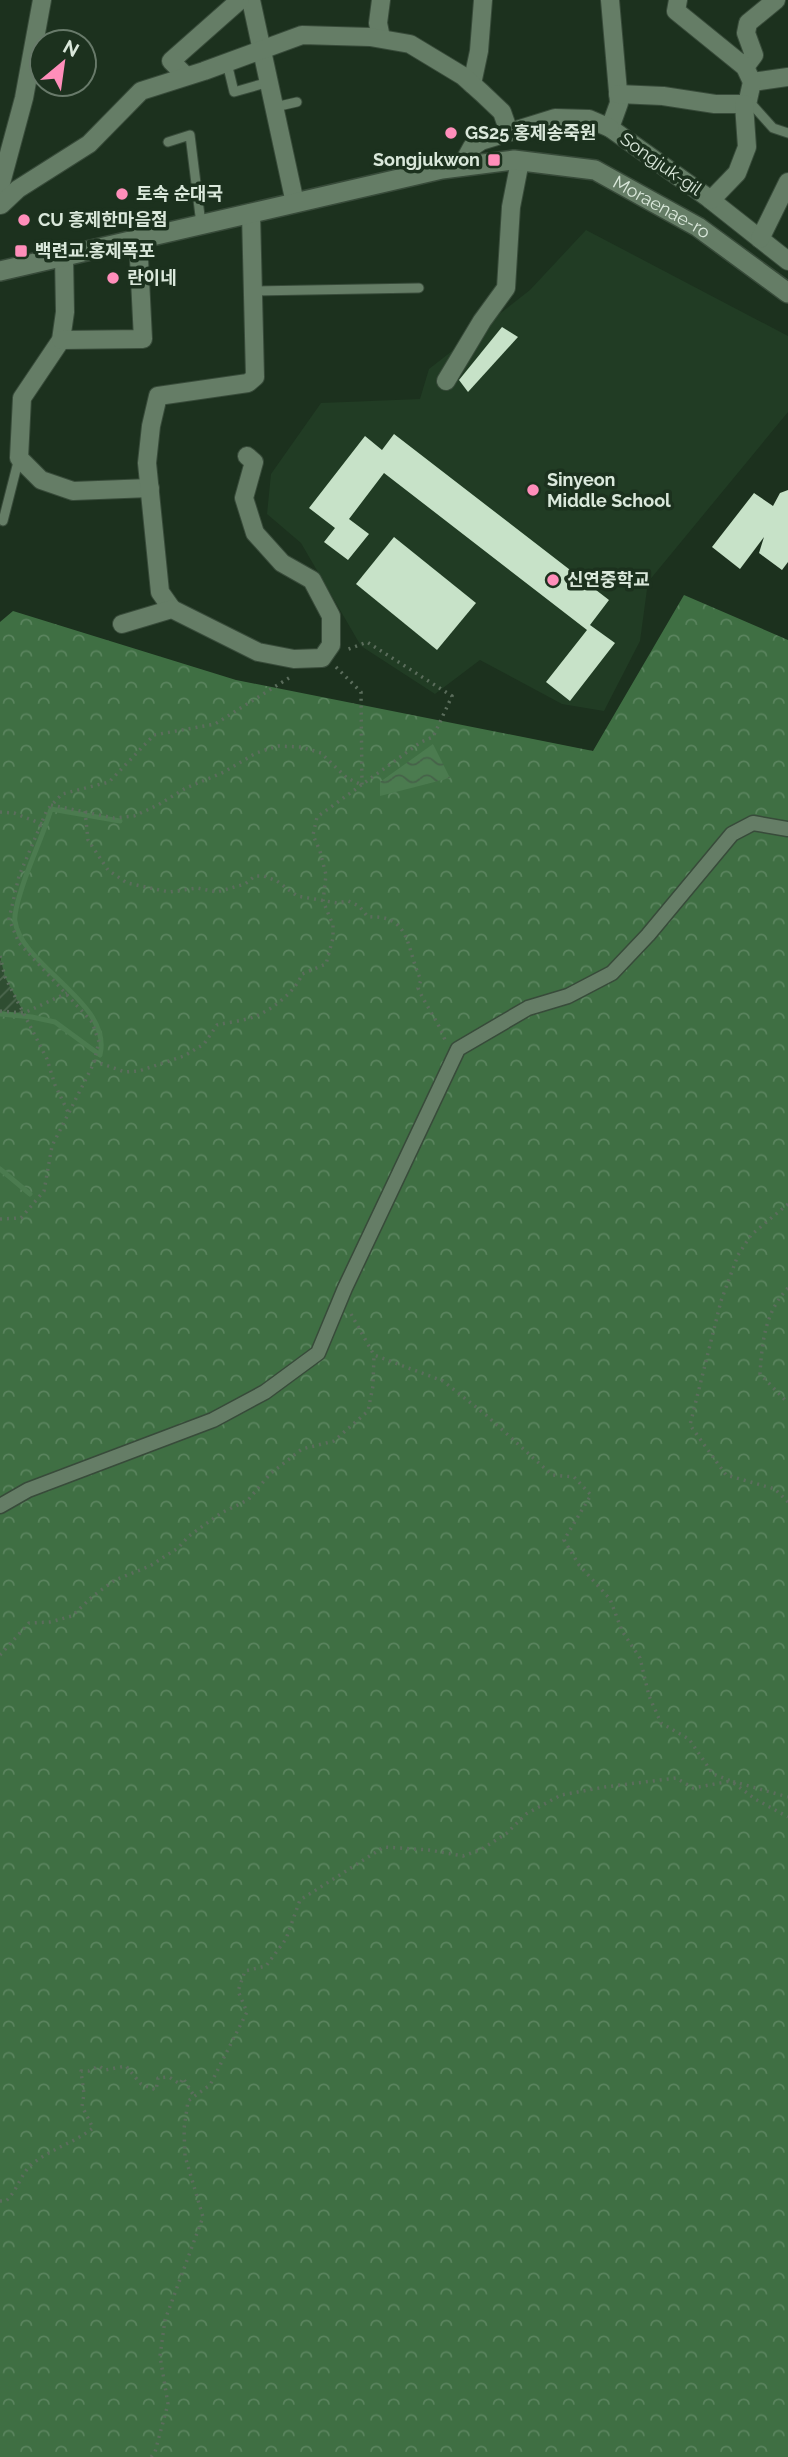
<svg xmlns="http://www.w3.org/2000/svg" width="788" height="2457" font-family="Raleway,'Noto Sans KR',sans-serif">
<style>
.built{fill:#213c24}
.forest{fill:url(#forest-crowns)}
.garden{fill:url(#garden-furrows)}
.water{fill:url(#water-waves)}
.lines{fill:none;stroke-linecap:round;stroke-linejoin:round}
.stream{stroke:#4b7b4f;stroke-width:5}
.building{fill:#c7e2c8}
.service-casing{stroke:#384b3a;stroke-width:11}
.pedestrian-casing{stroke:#384b3a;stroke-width:17}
.minor-casing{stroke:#384b3a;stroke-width:20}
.secondary-casing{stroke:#384b3a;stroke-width:22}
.path{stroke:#5b6d5c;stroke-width:3.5;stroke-dasharray:2 5;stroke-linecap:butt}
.service{stroke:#657d66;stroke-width:9}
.pedestrian{stroke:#657d66;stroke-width:14}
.minor{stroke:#657d66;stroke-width:18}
.secondary{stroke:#657d66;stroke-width:19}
.poi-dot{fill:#ff8eba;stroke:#1c311e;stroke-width:2.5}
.labels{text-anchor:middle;stroke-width:7;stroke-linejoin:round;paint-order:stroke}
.poi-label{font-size:18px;font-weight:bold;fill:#dae8db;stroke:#1c311e;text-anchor:start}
.street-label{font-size:18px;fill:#dae8db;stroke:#1c311e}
</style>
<defs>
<pattern id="forest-crowns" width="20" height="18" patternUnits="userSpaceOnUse" patternTransform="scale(1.75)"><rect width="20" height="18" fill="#3f6f43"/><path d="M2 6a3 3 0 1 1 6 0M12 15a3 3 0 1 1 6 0" fill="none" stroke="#5a845e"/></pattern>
<pattern id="garden-furrows" width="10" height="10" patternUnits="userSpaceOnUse" patternTransform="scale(1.75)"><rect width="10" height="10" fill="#2f4d31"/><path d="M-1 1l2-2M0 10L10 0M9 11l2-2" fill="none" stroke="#4d674e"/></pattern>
<pattern id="water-waves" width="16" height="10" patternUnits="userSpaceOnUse" patternTransform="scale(1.75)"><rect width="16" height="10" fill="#4b7b4f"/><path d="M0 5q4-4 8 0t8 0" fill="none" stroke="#466349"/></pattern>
</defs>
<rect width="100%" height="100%" fill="#1c311e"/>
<path class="built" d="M586,230L788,336V412L648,582L640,641L604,711L562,704L480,660L435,694L361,646L301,543L267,514L271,474L321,403L420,399L429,369L530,290Z"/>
<path class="forest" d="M684,595L788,640V2457H0V622L13,611L236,680L593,751Z"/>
<path class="garden" d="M0,956L5,977L24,1013L0,1011Z"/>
<path class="water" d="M433,744L450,778L380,796V782Z"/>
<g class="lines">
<g class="stream">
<path d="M0,1014L32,1017L55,1022L100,1055C113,1003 21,966 15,921C14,916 16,910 17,905C25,871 41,842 51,809L120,821"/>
<path d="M0,1169L30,1194"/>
</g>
</g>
<g class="building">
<path d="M502,327L518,337L468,392L459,380Z"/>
<path d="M394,434L609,600L590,625L615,643L570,701L546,682L587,630L384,473L349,519L369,534L348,560L324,542L335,528L309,508L365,436L382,450Z"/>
<path d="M788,490V562L782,570L759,553L764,537L740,569L712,547L754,493L773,506L780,493Z"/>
<path d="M394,537L476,603L437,650L356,584Z"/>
</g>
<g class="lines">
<g class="service-casing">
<g id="service">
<path d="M227,63L234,92L269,82"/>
<path d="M748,100L773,128L788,133"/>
<path d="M275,107L297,102"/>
<path d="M168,142L190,135L201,224"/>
<path d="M254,291L419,288"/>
<path d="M3,521L19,458"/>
</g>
</g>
<g class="pedestrian-casing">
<path id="pedestrian" d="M0,1506L28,1490L213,1420L265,1392L318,1353L345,1288L458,1049L528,1008L568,996L612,973L648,935L732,834L753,823L788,829"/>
</g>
<g class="minor-casing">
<g id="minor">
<path d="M251,0L295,203"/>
<path d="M610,0L619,103L610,128L707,197L788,261"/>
<path d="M381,38L378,23L381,0"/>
<path d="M745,67L754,55L746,33L748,23L776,0"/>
<path d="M186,76L171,61L240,0"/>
<path d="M752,82L788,77"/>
<path d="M472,84L479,51L483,0"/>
<path d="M618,94L663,96L715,104H744L748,100L752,82L745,67L676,11L678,0"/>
<path d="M461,167L472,147L481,141L555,118L589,119L610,128"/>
<path d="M0,187L24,98L42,0"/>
<path d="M711,200L737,173L747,147L744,104"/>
<path d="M1,205L18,189L89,144L141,91L204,71L302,35L370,37L410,44L463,76L482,93L502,112L509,132"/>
<path d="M760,239L788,182"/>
<path d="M64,256L65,312L61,340L22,398L19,458L41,480L73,491L150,488"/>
<path d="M61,340L143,339L138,239"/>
<path d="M446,381L482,321L506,288L511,207L520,161"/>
<path d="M172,609L160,592L147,463L151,426L158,396L248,383L255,377L251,213"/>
<path d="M122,624L172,609L258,652L294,659L322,658L331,645V616L312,580L282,563L255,533L244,498L254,462L247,456"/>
</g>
</g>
<g class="secondary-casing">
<g id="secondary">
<path id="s1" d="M0,271L442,169L514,160L595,170L698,227L788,293"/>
</g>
</g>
<g class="path">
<path d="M336,667L361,692L362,785"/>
<path d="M51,805L114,818L134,816L158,805L186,788L224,772L256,753L278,746L301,747L321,753L347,778L362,785"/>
<path d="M85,811L88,840L108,870L127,883L169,892L197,888L217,892L245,884L255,876H264L277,881L297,896L337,903L348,901L359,906L368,917C412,914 406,950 421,980L418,988C426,1006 438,1021 445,1040"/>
<path d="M0,812L14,813L42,824"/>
<path d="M0,956L5,977L47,1059L55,1085L69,1114"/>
<path d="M0,1011L24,1013L67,993"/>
<path d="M94,1061L125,1072L139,1071L184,1056L204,1044L217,1025C229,1022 244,1021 256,1016C273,1009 296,991 302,974L326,964L333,938V925L323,901L326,875L320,851L313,835L317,817L421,742L433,737L452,696L367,642L346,650"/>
<path d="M788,1204L751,1235L738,1255L721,1301L690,1425L726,1475L775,1489L788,1502"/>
<path d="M0,1219L21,1218L44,1191L52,1146L93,1065L99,1042L92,1022L19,943L9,919L19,876L47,810L62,794L109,782L154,735L215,724L292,676"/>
<path d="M788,1288C765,1312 762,1342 760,1374L788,1403"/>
<path d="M351,1314L374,1355L443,1381L486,1415L552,1475L574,1477L591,1495L564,1540L579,1565L610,1599L622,1631L640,1658L649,1696L661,1723L689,1739L713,1774L731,1781L755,1799L788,1817"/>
<path d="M0,1655L29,1623L50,1622L72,1616L93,1596L115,1580L150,1566L178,1548L189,1536L221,1513L248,1500L270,1474L302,1449L334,1441L368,1411L373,1386L374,1355"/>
<path d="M0,2201H6C17,2191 21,2174 31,2165C50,2149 74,2143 93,2128L82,2106L84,2094L81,2071H89L99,2066L105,2070L126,2066L141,2084L156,2090L158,2078L169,2077L180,2084L183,2078L194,2096"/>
<path d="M151,2457L155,2452L168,2404L160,2356L165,2320L203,2217L185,2156L184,2129L188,2101L210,2085L247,2012L238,1991L245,1971L266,1966L286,1939L300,1900L384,1847L429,1850L463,1856L482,1849L507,1833L526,1814L561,1795L605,1787L676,1778L693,1788L731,1781L788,1797"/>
</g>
<use href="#service" class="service"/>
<use href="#pedestrian" class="pedestrian"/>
<use href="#minor" class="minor"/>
<use href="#secondary" class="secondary"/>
</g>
<g class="poi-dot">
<circle cx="451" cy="133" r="7"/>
<rect x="487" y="153" width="14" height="14" rx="3.5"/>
<circle cx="122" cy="194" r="7"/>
<circle cx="24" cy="220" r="7"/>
<rect x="14" y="244" width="14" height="14" rx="3.5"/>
<circle cx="113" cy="278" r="7"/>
<circle cx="533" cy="490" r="7"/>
<circle cx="553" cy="580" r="7"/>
</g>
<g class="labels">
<g class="poi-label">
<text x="465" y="139">GS25 홍제송죽원</text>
<text x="480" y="166" text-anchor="end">Songjukwon</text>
<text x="136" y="200">토속 순대국</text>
<text x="38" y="226">CU 홍제한마음점</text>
<text x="35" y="257">백련교.홍제폭포</text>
<text x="127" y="284">란이네</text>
<text x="547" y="486">Sinyeon<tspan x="547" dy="21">Middle School</tspan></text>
<text x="567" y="586">신연중학교</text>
</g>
<g class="street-label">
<text transform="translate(661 164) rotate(35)" y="6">Songjuk-gil</text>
<text dy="6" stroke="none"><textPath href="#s1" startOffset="684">Moraenae-ro</textPath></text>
</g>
</g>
<g transform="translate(63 63) rotate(29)"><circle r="33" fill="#1c311e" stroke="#687a6a" stroke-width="2"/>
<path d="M0-5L12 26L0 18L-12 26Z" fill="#ff8eba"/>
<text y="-10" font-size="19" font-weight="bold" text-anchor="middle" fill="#dae8db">N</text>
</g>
</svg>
